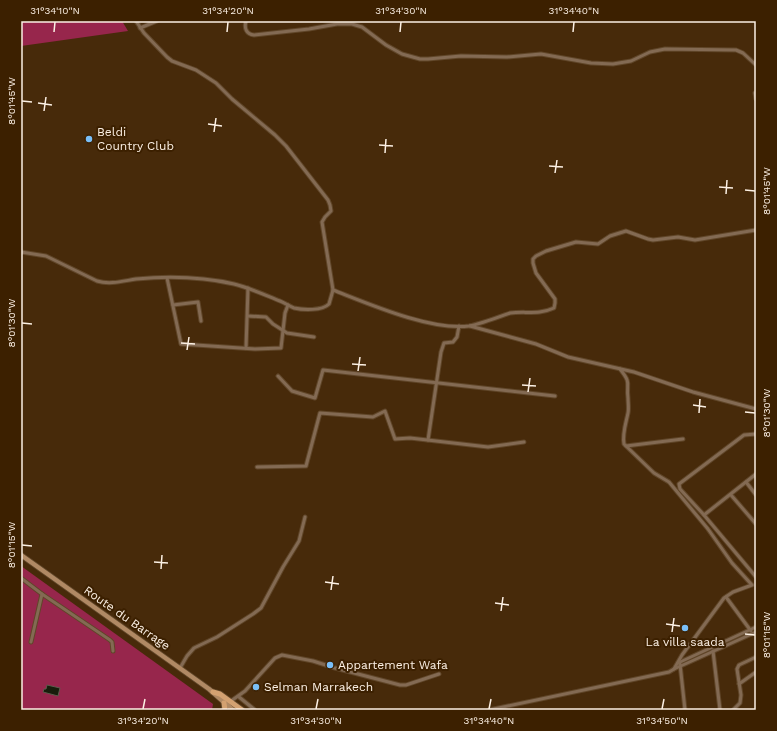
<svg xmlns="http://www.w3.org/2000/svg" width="777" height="731" font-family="'Work Sans',sans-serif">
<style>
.green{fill:#97264c}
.water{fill:#171d0b;stroke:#5c5c4c}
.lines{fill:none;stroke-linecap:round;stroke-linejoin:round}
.street-casing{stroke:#604629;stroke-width:5}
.secondary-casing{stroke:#604629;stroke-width:6}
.primary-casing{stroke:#604629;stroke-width:7}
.street{stroke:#836a53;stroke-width:3}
.secondary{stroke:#b08964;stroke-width:4.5}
.primary{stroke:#d3a171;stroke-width:5}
.ticks{fill:none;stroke:#fcf0e4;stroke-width:1.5}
.poi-dot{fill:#7abff8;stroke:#3c2000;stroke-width:1.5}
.labels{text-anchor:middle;stroke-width:4;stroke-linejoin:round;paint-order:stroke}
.poi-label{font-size:12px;fill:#fcf0e4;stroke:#3c2000;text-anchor:start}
.street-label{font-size:12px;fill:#fcf0e4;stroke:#3c2000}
.neatline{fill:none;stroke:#fcf0e4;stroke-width:1.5}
.ticks-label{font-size:10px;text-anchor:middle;fill:#fcf0e4}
</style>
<rect width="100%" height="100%" fill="#472a0a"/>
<g class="green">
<path d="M21,21H122L128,31L21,46Z"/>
<path d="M21,566L213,704L212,710H21Z"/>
</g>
<path class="water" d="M47,685L60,688L58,696L43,692L44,689H46Z"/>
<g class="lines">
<g class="street-casing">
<g id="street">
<path d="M246,21C244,28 246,34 254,35L309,29L337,24H352L362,27L386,45L402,54L420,59H428L461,56L507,57L541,54L591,63L613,64L631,61L650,52L665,49L736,50L743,53L756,65"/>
<path d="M140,28L157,21"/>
<path d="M755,93L756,99"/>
<path d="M21,252L46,256L97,281C110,285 123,281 136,279C168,276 203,277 234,284C250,288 265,295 280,301C285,303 289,306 294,308C303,310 322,311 329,304L333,290L322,222L325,217L331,211L330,205L328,200L286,146L275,135L232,99L216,83L196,70L172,61L167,57L144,33L136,21"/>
<path d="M167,278L181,344L255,349L281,348L285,313L288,305"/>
<path d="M333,290C369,304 431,331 469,326C481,324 499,317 510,313C525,311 539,315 554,308L555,303V299L536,273L533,263V259L536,256L546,251L576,242L598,244L610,236L626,231L648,239L653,240L678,237L695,240L756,230"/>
<path d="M173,305L198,302L201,321"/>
<path d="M248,316L266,317L273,324L287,333L314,337"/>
<path d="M470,326L536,344L568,357L634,372L693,392L756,409"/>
<path d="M246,348L248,288"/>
<path d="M620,369C632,384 626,382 628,398C628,403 629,408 628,413C626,423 622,434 624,444L626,446L683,439"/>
<path d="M278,376L292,391L315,398L323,370L555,396"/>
<path d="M756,434L744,435L679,484L680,489L704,515L756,577"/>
<path d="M428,440L441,352L444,343L453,342L457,337L459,326"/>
<path d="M257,467L306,466L320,413L373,417L385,411L395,439L410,438L488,447L524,442"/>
<path d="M746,482L756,495"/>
<path d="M731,495L756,524"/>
<path d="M704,515L756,474"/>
<path d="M21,578L42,594L110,640L112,642L113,651"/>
<path d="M726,597L751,631"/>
<path d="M31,642L42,594"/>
<path d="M713,651L720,710"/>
<path d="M678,663L756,627"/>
<path d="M680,664L685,710"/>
<path d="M180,668L187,656L194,648L217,637L253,614L261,608L283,567L299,541L305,517"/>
<path d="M674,669L756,632"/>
<path d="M739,684L756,672"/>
<path d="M239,697L255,710"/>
<path d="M231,701L245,691L275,658L282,655L313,661L335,668L400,685H406L439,674"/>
<path d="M489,710L669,672L674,669L682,655L724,598L733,592L752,585L732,563L708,529L669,482L654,473L626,446"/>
<path d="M733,710L740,703L741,695L737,669L739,665L756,657"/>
</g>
</g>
<g class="secondary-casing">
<path id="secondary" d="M21,555L209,689L233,710"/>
</g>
<g class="primary-casing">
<g id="primary">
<path d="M213,692L220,694L242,710"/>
<path d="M224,703L225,710"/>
</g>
</g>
<use href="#street" class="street"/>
<use href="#secondary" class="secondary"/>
<use href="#primary" class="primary"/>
</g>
<path class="ticks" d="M54,32L55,22M227,32L228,22M400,32L401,22M573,32L574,22M22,101L32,102M38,103L52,105M44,111L46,97M208,124L222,126M214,132L216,118M379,145L393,146M385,153L386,139M549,166L563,167M555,173L557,160M719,187L733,188M745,190L755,191M726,194L727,180M22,323L32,324M181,343L195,344M187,350L189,337M352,364L366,365M358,371L360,357M522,385L536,386M528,392L530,378M693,405L706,407M745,412L755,413M699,413L700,399M22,545L32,546M154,562L168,563M161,569L162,555M325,582L339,584M331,590L333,576M495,603L509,605M501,611L503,597M666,624L680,626M672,632L674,618M745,634L755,635M143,709L145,699M316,709L318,699M489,709L491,699M662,709L664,699"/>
<g class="poi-dot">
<circle cx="89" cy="139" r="4"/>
<circle cx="685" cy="628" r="4"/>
<circle cx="330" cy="665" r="4"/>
<circle cx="256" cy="687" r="4"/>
</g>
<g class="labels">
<g class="poi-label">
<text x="97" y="136">Beldi<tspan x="97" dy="14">Country Club</tspan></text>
<text x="685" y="646" text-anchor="middle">La villa saada</text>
<text x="338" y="669">Appartement Wafa</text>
<text x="264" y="691">Selman Marrakech</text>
</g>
<g class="street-label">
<text transform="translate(127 618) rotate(35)" y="4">Route du Barrage</text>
</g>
</g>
<rect width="777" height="731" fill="none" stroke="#3c2000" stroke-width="44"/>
<rect x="22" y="22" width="733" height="687" class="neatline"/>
<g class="ticks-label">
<text x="55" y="14">31°34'10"N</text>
<text x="228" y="14">31°34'20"N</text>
<text x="401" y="14">31°34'30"N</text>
<text x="574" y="14">31°34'40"N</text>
<text transform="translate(11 101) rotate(-90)" y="4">8°01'45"W</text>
<text transform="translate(766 191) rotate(-90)" y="4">8°01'45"W</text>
<text transform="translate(11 323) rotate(-90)" y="4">8°01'30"W</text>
<text transform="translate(766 413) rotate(-90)" y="4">8°01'30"W</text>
<text transform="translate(11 545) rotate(-90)" y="4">8°01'15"W</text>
<text transform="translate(766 635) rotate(-90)" y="4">8°01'15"W</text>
<text x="143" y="724">31°34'20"N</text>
<text x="316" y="724">31°34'30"N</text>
<text x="489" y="724">31°34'40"N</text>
<text x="662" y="724">31°34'50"N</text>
</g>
</svg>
